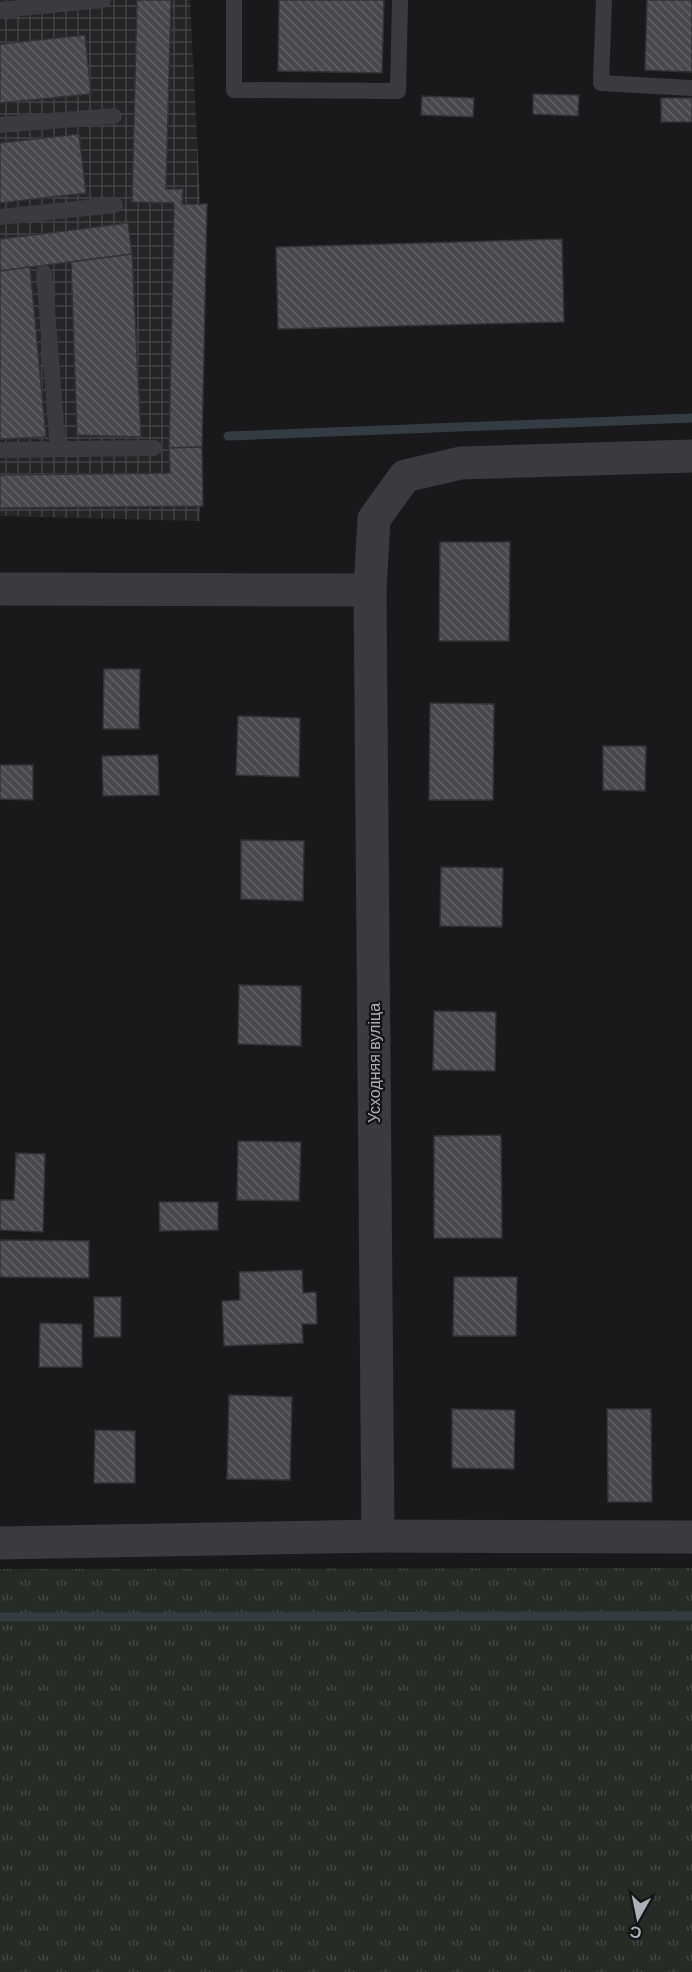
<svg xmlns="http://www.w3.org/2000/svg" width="692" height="1972" font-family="Helvetica,sans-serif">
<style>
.industrial{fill:url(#industrial-grid)}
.grass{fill:url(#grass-tufts)}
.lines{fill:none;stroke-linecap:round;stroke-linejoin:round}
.stream{stroke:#333c43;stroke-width:9}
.building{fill:url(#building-back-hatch);stroke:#333336;stroke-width:1.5}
.lane{stroke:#3a3b3f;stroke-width:16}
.street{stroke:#3a3b3f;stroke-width:33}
.labels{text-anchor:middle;stroke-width:4.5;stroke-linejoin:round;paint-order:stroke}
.street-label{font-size:16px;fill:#acb0b9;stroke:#141416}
</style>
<defs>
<pattern id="industrial-grid" width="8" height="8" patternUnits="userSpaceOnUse" patternTransform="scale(1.5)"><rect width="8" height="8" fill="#252527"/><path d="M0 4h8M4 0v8" fill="none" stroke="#424244"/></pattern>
<pattern id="grass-tufts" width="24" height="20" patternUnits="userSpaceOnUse" patternTransform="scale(1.5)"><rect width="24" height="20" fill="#252c26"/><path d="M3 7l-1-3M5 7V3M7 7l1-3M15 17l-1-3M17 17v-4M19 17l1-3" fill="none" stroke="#424843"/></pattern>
<pattern id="building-back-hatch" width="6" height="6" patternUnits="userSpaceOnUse" patternTransform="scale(1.5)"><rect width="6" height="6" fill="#48494d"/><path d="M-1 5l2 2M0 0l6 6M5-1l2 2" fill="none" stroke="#606165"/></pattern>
</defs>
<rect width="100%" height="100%" fill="#19191b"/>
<path class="industrial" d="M0,0H190L200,200V521L0,516Z"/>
<path class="grass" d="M692,1568V1972H0V1569Z"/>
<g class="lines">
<g class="stream">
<path d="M228,436L692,418"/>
<path d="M0,1617L692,1616"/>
</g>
</g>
<g class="building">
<path d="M137,0H171L166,189H183L182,204H207L202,447L169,448L174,203L132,202Z"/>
<path d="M279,0H384L382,73L278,71Z"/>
<path d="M647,0H692V72L645,70Z"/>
<path d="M85,35L91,94L0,103V44Z"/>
<path d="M533,94L579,95L578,116L533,114Z"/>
<path d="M422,96L474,98L473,117L421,115Z"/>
<rect x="661" y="98" width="31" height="24"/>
<path d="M79,134L86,193L0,203V143Z"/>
<path d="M128,223L132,254L0,271V239Z"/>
<path d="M562,239L564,322L278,329L276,247Z"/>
<path d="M132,254L141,437L77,435L71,262Z"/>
<path d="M30,267L46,437L0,439V271Z"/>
<path d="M202,447L203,506L0,508V475L170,473L169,448Z"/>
<path d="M440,542H510L509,641H439Z"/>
<path d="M104,669H140L139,729H103Z"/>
<path d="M430,703L494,704L493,800H429Z"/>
<path d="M238,716L300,718L299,777L236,775Z"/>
<path d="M603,746H646L645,791L603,790Z"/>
<path d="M158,755L159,795L103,796L102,756Z"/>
<path d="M0,765H33V800L0,799Z"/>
<path d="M241,840L304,841L303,901L241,899Z"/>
<path d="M441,867L503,868L502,927L440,926Z"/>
<path d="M239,985L301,986V1046L238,1044Z"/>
<path d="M434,1011L496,1012L495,1071L433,1070Z"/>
<path d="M501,1135L502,1238H434V1136Z"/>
<path d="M238,1141L301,1142L299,1201L237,1200Z"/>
<path d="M16,1153L45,1154L43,1232L0,1230V1200H14Z"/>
<path d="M159,1202H218V1230L160,1231Z"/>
<path d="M0,1240L89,1241V1278L0,1277Z"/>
<path d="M302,1270L303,1293L316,1292L317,1324H302L303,1343L224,1346L222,1301L240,1300L239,1272Z"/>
<path d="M454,1277H517L516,1336H453Z"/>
<rect x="94" y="1297" width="27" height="40"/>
<path d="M40,1323L82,1324V1367H39Z"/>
<path d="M229,1395L292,1397L290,1480L227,1479Z"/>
<path d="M452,1409L515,1410L514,1469L452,1468Z"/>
<path d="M607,1409H651L652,1502H608Z"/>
<path d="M95,1430L135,1431V1483H94Z"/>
</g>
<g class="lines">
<g class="lane">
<path d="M234,0V90L398,91L400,0"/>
<path d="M604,0L601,83L692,88"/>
<path d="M0,10L103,0"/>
<path d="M0,125L114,116"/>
<path d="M0,217L115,205"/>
<path d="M44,273L58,449"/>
<path d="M0,450L154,448"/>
</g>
<g class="street">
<path d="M0,589L370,590L374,519L405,476L461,463L692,456"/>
<path d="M370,590L378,1536"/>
<path d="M0,1543L378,1536L692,1537"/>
</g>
</g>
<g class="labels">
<g class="street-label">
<text transform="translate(374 1063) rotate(-90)" y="6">Усходняя вуліца</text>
</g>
</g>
<g transform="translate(638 1918) rotate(189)" stroke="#141416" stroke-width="4.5" paint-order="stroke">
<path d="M0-4.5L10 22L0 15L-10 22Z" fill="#acb0b9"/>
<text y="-9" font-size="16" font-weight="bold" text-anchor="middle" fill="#acb0b9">С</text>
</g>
</svg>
